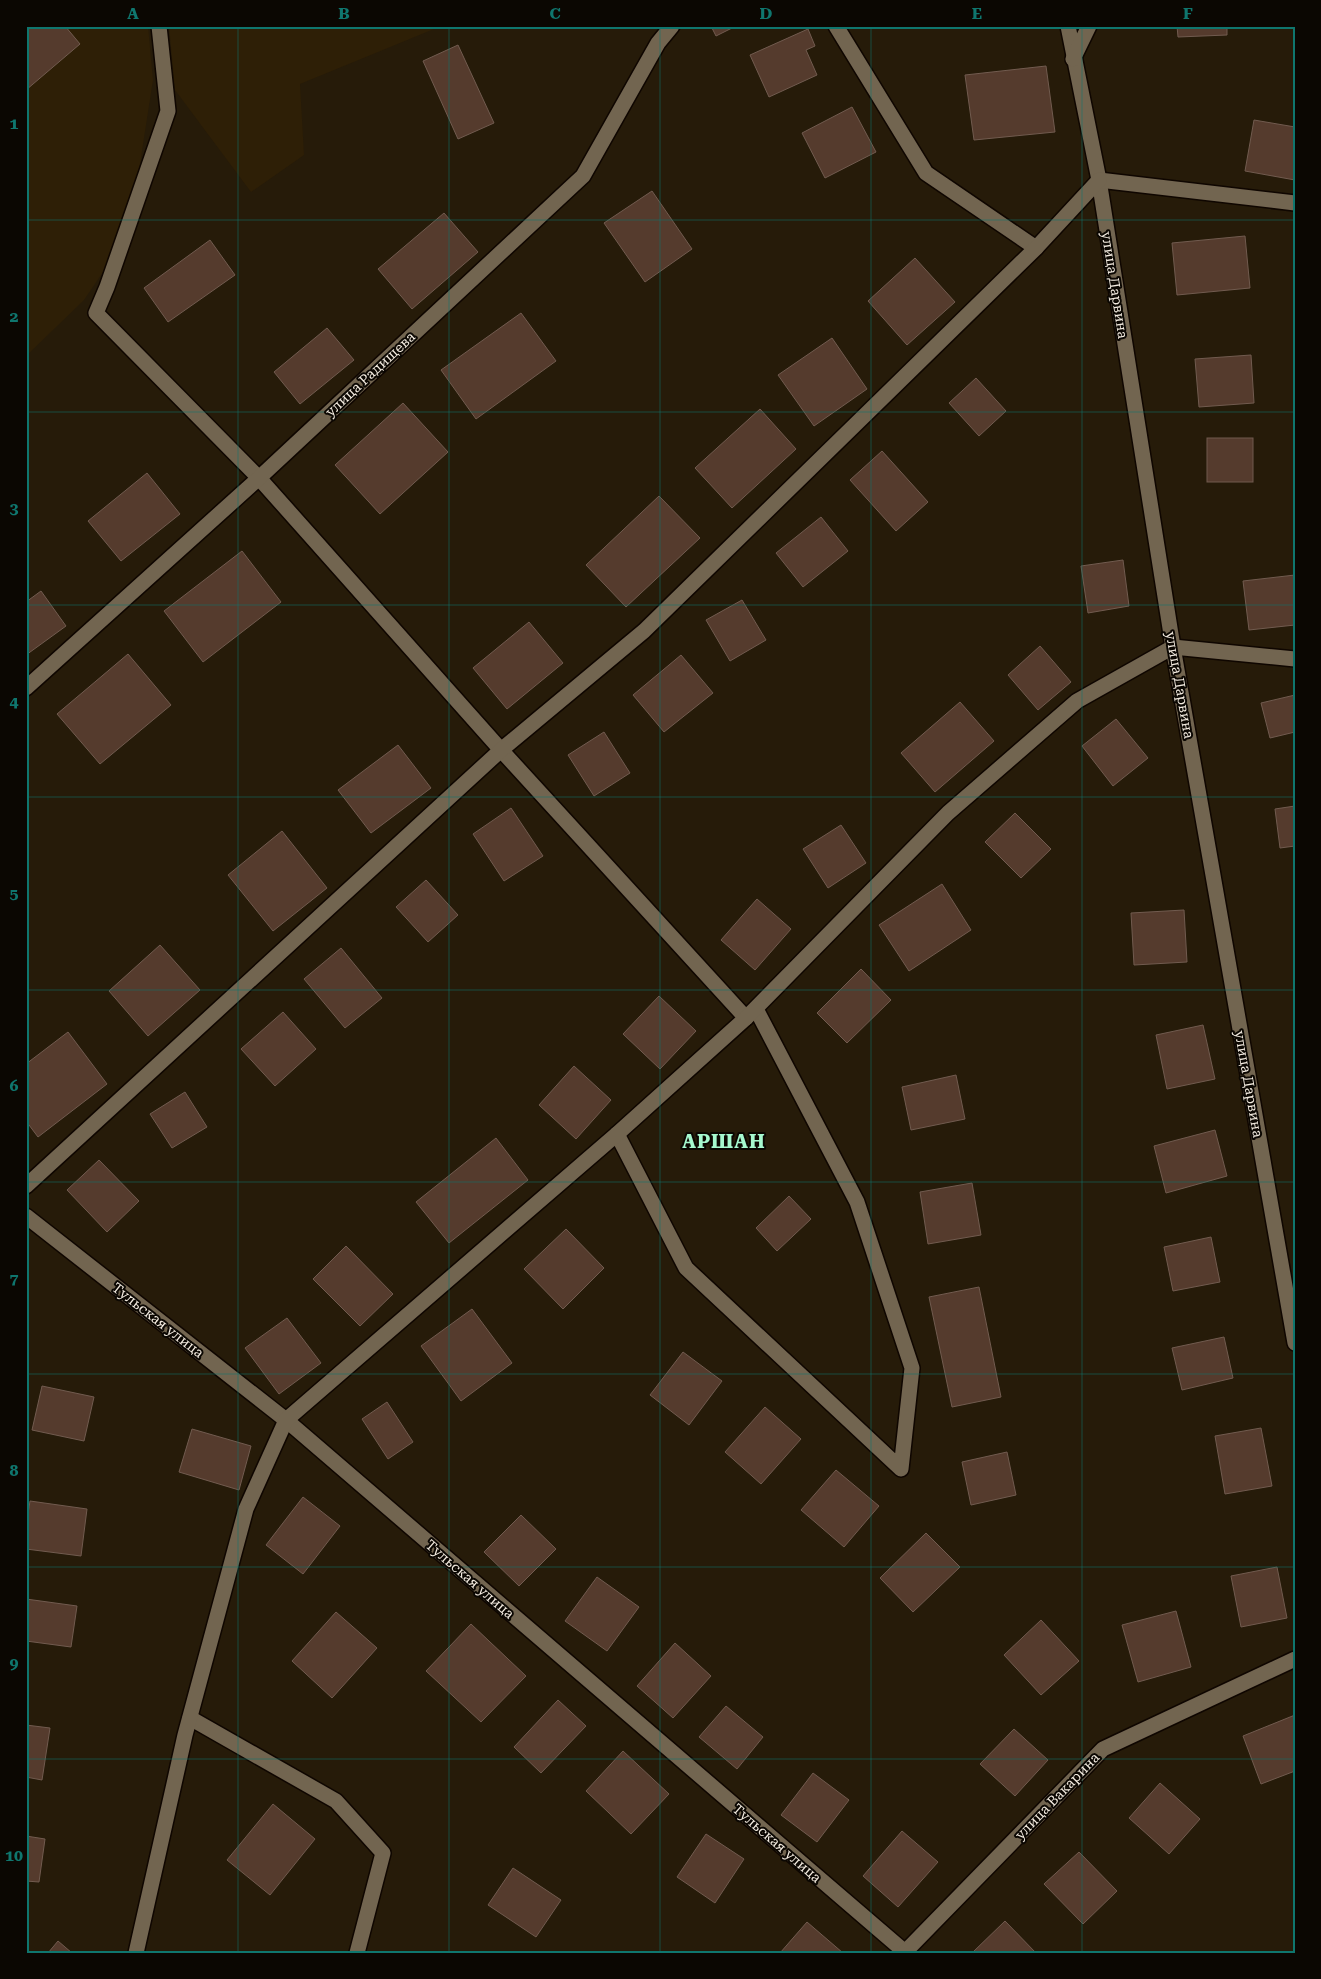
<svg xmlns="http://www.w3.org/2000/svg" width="1321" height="1979" font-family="'Roboto Serif',serif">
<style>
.built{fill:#2e1f06}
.building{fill:#553b2d;stroke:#715b4f}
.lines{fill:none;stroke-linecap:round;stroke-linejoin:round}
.minor-casing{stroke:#0f0600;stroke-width:18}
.minor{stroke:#726550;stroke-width:15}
.grid{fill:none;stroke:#0f766e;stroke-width:1;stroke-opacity:0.55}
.labels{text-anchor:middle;stroke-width:4;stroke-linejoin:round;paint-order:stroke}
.street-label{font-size:14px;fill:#f4ece1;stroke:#0b0702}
.district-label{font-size:19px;font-weight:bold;letter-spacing:1px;fill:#a6f9cf;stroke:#0b0702}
.neatline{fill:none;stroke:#0f766e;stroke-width:2}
.grid-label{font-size:16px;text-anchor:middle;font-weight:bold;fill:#0f766e}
</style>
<rect width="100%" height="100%" fill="#261b09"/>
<g class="built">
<path d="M26,26H148L153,80L137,183L105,269L84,300L26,356Z"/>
<path d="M169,26H433L434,29L300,84L304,155L251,192L175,90Z"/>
</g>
<g class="building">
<path d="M26,26H65L80,44L26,90Z"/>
<path d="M711,26H736L716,36Z"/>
<path d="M1177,26H1227V35L1178,37Z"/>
<path d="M808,29L815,46L806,50L817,75L769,97L750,55Z"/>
<path d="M458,45L494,123L458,139L423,61Z"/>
<path d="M1046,66L1055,132L974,140L965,75Z"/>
<path d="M852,107L876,152L825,178L802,133Z"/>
<path d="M1254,120L1295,127V180L1245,171Z"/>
<path d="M652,191L692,249L645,282L604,223Z"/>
<path d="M444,213L478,252L412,309L378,269Z"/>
<path d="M1245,236L1250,288L1177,295L1172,243Z"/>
<path d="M210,240L235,275L168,322L144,288Z"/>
<path d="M915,258L955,302L907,345L868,301Z"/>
<path d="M521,313L556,361L476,419L441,370Z"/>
<path d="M327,328L354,360L300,404L274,372Z"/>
<path d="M832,338L867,389L814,426L778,375Z"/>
<path d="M1251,355L1254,403L1199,407L1195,359Z"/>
<path d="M976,378L1006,411L979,436L949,403Z"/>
<path d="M403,403L448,452L380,514L335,465Z"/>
<path d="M760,409L796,449L732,508L695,468Z"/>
<rect x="1207" y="438" width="46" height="44"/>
<path d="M882,451L928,502L896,531L850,480Z"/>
<path d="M147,473L180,514L121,561L88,521Z"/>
<path d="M659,496L700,538L626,607L586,565Z"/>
<path d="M821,517L848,551L803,587L776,553Z"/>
<path d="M242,551L281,602L203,662L164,611Z"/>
<path d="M1123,560L1129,606L1088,613L1081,566Z"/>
<path d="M1295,575V625L1249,630L1243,581Z"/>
<path d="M41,591L66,626L26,655V602Z"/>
<path d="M742,600L766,640L730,661L706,620Z"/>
<path d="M529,622L563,663L507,709L473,668Z"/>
<path d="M1040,646L1071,682L1038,710L1008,675Z"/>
<path d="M128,654L171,705L100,764L57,714Z"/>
<path d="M681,655L713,693L664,732L633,695Z"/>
<path d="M1295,695V732L1270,738L1261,703Z"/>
<path d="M960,702L994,741L935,792L901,753Z"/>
<path d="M1116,719L1148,758L1113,786L1082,746Z"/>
<path d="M604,732L630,773L594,796L568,755Z"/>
<path d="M398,745L431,788L371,833L338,790Z"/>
<path d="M1295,806V846L1280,848L1275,809Z"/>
<path d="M511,808L543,856L504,881L473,834Z"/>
<path d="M1015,813L1051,849L1021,878L985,842Z"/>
<path d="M841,825L866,863L828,888L803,849Z"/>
<path d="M282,831L327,888L273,931L228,875Z"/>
<path d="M426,880L458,915L428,942L396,907Z"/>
<path d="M942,884L971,930L909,971L879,925Z"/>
<path d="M757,899L791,929L755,970L721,940Z"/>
<path d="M1184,910L1187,962L1134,965L1131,913Z"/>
<path d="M160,945L200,990L148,1036L109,991Z"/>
<path d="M341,948L382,998L345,1028L304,979Z"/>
<path d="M861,969L891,1000L847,1043L817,1013Z"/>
<path d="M659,996L696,1031L660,1069L623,1034Z"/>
<path d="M283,1012L316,1049L275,1086L241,1049Z"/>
<path d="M1203,1025L1215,1079L1167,1089L1156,1035Z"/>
<path d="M68,1032L107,1084L38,1137L26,1121V1064Z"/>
<path d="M574,1066L611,1100L576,1139L539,1105Z"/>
<path d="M956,1075L965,1119L911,1130L902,1087Z"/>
<path d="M185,1092L207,1127L172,1148L150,1114Z"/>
<path d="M1215,1130L1227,1176L1166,1193L1154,1146Z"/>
<path d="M496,1138L528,1180L449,1243L416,1202Z"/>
<path d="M99,1160L139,1201L107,1232L67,1190Z"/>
<path d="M972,1183L981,1235L928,1244L920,1192Z"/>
<path d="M789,1196L811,1219L777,1251L756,1228Z"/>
<path d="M566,1229L604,1268L563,1309L524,1269Z"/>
<path d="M1211,1237L1220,1282L1173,1291L1164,1247Z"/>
<path d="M346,1246L393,1294L360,1326L313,1279Z"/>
<path d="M979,1287L1001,1397L952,1407L929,1297Z"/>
<path d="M472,1309L512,1363L461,1401L421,1346Z"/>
<path d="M287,1318L321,1363L279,1394L245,1348Z"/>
<path d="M1224,1337L1233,1378L1182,1390L1172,1348Z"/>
<path d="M683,1352L722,1381L689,1425L650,1395Z"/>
<path d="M42,1386L94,1397L84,1441L32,1430Z"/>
<path d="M387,1402L413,1442L388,1459L362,1419Z"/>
<path d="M765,1407L801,1439L761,1484L725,1452Z"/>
<path d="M1261,1428L1272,1486L1225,1494L1215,1436Z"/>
<path d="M192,1429L251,1446L239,1490L179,1472Z"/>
<path d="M1007,1452L1016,1495L971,1505L962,1462Z"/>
<path d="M836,1470L879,1506L844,1547L801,1510Z"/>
<path d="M303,1497L340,1526L303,1574L266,1545Z"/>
<path d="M30,1501L87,1509L81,1556L26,1549V1527Z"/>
<path d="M521,1515L556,1549L519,1586L484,1552Z"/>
<path d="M926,1533L960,1567L913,1612L880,1578Z"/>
<path d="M1277,1567L1287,1618L1241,1627L1231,1576Z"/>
<path d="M597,1577L639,1607L607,1651L565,1621Z"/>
<path d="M26,1599L77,1606L71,1647L26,1641Z"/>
<path d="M1176,1611L1191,1667L1138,1682L1122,1625Z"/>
<path d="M336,1612L377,1648L332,1698L292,1661Z"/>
<path d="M1041,1620L1079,1661L1041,1695L1004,1655Z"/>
<path d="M471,1624L526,1676L481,1722L426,1671Z"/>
<path d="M675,1643L711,1676L673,1718L637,1686Z"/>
<path d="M558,1700L586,1726L541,1773L514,1747Z"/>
<path d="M726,1706L763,1737L737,1769L699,1737Z"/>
<path d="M1295,1715V1771L1261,1784L1243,1736Z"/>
<path d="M26,1725L50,1728L42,1780L26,1777Z"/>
<path d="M1014,1729L1048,1760L1015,1796L980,1764Z"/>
<path d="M623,1751L669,1794L631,1834L586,1791Z"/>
<path d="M813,1773L849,1800L817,1842L781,1815Z"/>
<path d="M1160,1783L1200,1819L1169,1854L1129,1818Z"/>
<path d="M273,1804L315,1839L270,1895L227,1860Z"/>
<path d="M902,1831L938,1862L898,1907L863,1876Z"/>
<path d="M706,1834L744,1859L715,1903L677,1877Z"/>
<path d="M26,1836L45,1839L39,1882L26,1881Z"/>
<path d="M1079,1852L1117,1891L1083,1924L1044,1884Z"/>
<path d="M513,1868L561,1900L536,1937L488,1905Z"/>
<path d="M1005,1921L1036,1953H972Z"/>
<path d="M807,1922L843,1953H780Z"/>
<path d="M58,1941L72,1953H48Z"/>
</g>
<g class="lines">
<g class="minor-casing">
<g id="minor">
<path d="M159,26L168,111L107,287L96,313L259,478L501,750L746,1018"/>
<path d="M836,26L926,173L1036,248"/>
<path d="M1068,26L1099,180L1173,647L1295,1343"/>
<path d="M1073,59L1089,26"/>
<path d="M1099,180L1295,203"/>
<path d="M26,688L259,478L583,176L658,43L672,26"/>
<path d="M617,1134L686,1268L901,1469L912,1368L857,1202L756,1009"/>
<path d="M26,1186L501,750L644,631L1036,248L1099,180"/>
<path d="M26,1216L286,1420L905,1952"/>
<path d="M190,1718L336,1801L383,1853L357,1953"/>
<path d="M136,1953L185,1735L246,1509L286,1420L617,1134L746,1018L948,813L1077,701L1173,647L1295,659"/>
<path d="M904,1953L1103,1749L1295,1659"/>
</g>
</g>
<use href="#minor" class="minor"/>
</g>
<path class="grid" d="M238,26V1953M449,26V1953M660,26V1953M871,26V1953M1082,26V1953M26,220H1295M26,412H1295M26,605H1295M26,797H1295M26,990H1295M26,1182H1295M26,1374H1295M26,1567H1295M26,1759H1295"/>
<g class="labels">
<g class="street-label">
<text transform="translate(1115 285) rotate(81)" y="5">улица Дарвина</text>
<text transform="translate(370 374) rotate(-43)" y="5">улица Радищева</text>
<text transform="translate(1180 685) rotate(80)" y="5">улица Дарвина</text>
<text transform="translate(1249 1084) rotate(80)" y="5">улица Дарвина</text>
<text transform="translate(158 1320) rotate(38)" y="5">Тульская улица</text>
<text transform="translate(470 1579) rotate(41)" y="5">Тульская улица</text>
<text transform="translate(1057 1796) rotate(-46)" y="5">улица Вакарина</text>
<text transform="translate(777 1843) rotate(41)" y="5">Тульская улица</text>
</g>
<g class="district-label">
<text x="724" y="1148">АРШАН</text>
</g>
</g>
<rect width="1321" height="1979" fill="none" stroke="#0b0702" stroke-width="55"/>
<rect x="28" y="28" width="1266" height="1924" class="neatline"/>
<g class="grid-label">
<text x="133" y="19">A</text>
<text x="344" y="19">B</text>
<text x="555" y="19">C</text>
<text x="766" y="19">D</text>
<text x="977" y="19">E</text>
<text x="1188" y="19">F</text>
<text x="14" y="129">1</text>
<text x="14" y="322">2</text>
<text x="14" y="514">3</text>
<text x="14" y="707">4</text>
<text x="14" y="899">5</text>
<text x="14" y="1091">6</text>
<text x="14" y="1284">7</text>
<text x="14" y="1476">8</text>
<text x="14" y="1669">9</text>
<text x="14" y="1861">10</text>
</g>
</svg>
